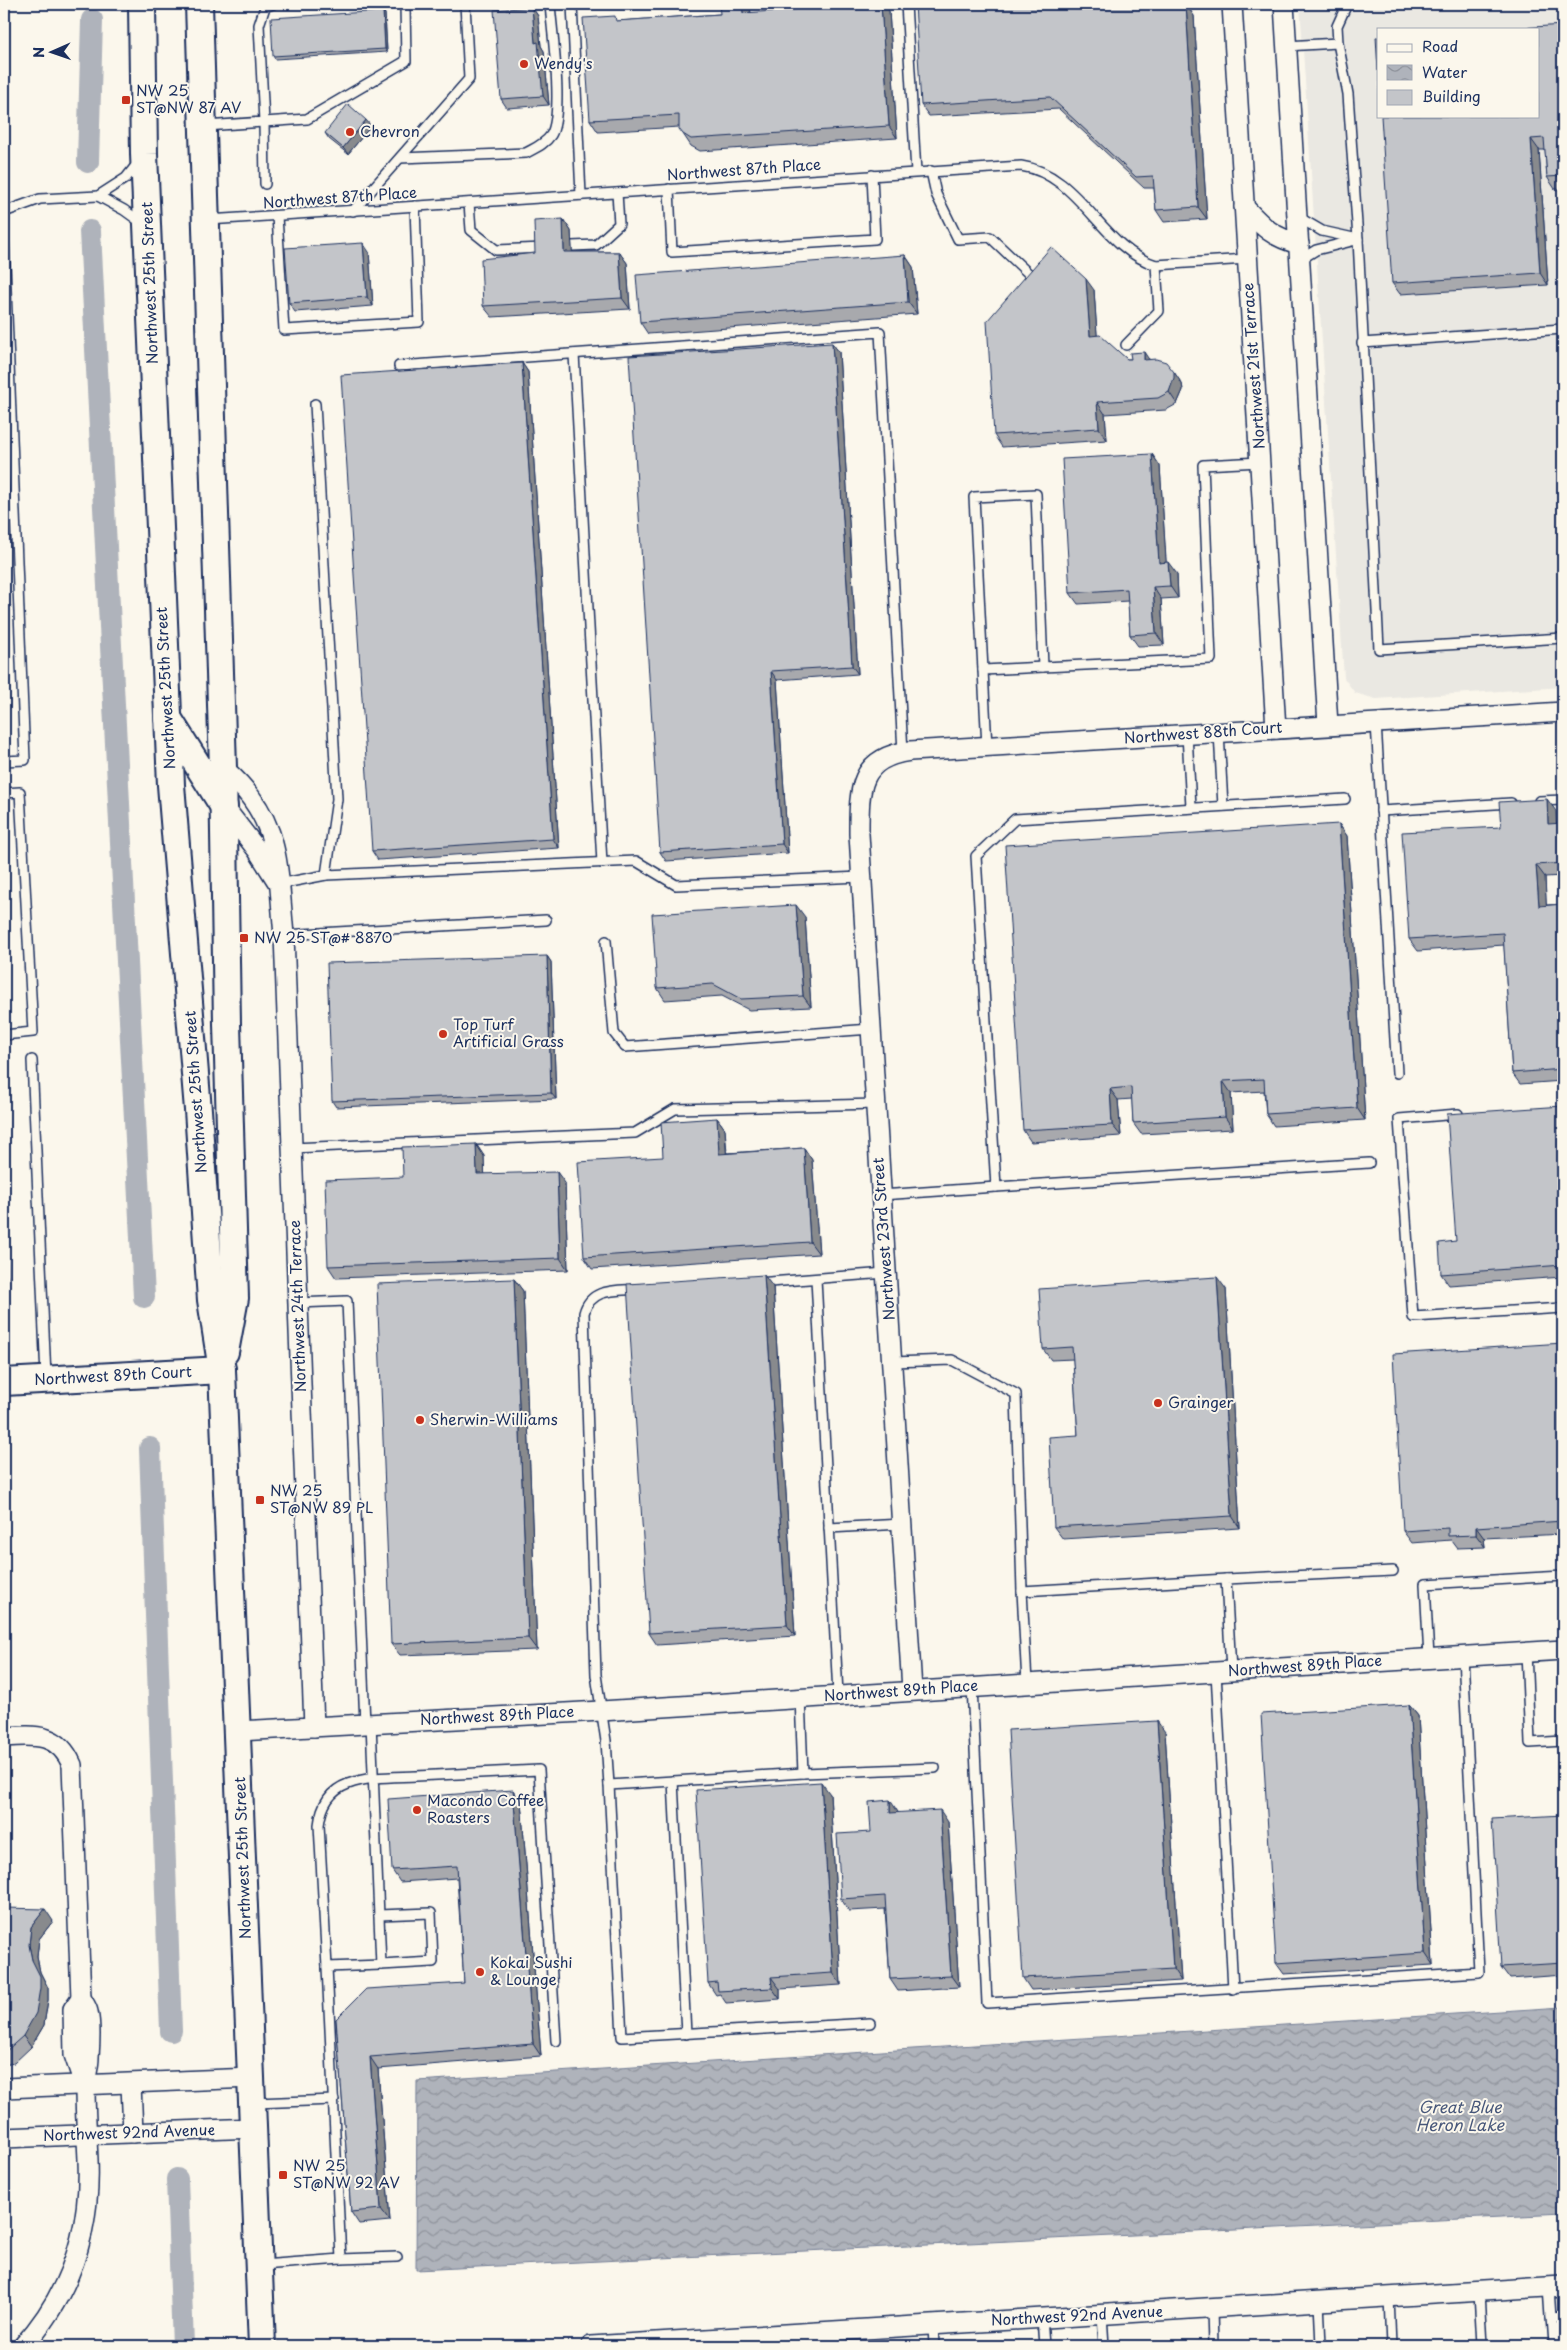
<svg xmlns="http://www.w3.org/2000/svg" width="1567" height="2350" font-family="'Playpen Sans',sans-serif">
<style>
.built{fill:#eae8e2;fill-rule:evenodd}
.water{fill:url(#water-waves);stroke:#747e96}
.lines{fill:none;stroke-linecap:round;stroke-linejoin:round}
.canal{stroke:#afb3bb;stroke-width:22}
.lane-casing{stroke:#1b2f5e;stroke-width:12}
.street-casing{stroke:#1b2f5e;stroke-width:22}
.secondary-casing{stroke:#1b2f5e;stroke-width:30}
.lane{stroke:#fbf7ec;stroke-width:9}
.street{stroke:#fbf7ec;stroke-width:19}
.secondary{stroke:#fbf7ec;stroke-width:26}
.wall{fill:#a8a9ad;stroke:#1b2f5e}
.shaded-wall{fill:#888a8d;stroke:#1b2f5e}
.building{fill:#c3c5c9;stroke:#1b2f5e}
.poi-dot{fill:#c8321e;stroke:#fbf7ec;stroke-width:2}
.labels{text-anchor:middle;stroke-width:4;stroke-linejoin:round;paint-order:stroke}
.poi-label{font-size:15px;fill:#1b2f5e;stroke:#fbf7ec;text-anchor:start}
.street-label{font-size:15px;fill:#1b2f5e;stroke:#fbf7ec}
.water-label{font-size:16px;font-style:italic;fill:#47577a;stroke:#fbf7ec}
</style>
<defs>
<pattern id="water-waves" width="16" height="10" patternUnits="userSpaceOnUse" patternTransform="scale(1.25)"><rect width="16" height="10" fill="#afb3bb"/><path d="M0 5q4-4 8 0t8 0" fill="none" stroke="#8e929b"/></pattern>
</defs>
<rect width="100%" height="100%" fill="#fbf7ec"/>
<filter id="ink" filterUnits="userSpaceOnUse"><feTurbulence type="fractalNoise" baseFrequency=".02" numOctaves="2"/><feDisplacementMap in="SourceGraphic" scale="10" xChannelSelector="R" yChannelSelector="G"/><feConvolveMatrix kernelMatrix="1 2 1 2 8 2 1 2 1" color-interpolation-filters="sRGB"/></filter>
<g filter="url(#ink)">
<path class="built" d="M1300,4H1563V687L1376,699L1355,693L1344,678ZM1378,29H1538V116H1378Z"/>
<path class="water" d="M1563,2007V2214L416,2270L417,2081Z"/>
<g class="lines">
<g class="canal">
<path d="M88,162L92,20"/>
<path d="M90,231L144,1297"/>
<path d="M150,1448L171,2031"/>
<path d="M177,2179L183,2346"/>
</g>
<g class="lane-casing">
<g id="lane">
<path d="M572,4L581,195"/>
<path d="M906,4L916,172"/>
<path d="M1347,4L1337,26L1338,43L1348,94L1358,239L1379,649L1563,638"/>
<path d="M1286,46L1338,43"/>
<path d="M205,126L264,122L259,25L265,7L273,4"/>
<path d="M400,158L526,153C535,148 545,144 551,135C564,113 552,32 550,4"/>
<path d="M931,171L936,194L958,239L990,237L1028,273"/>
<path d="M265,184L264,122L307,119L406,61L405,4"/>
<path d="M669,189L672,252L875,239L872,175"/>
<path d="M98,196L124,210L142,223"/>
<path d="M469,203L471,230L496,250L543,248"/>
<path d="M353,211L469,79L465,4"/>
<path d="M4,212L40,199L98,196L126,178L138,163"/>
<path d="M277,216L284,330L419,322L415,206"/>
<path d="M1298,217L1322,231L1358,239"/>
<path d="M208,220L1021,166C1080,174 1101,248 1156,265L1247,259"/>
<path d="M4,240L25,760L4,761"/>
<path d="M572,246L596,245L619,224L617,193"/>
<path d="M1300,260L1316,250L1356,240"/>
<path d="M1362,343L1563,329"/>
<path d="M1126,345L1159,311L1156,265"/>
<path d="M574,354L602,863"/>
<path d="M399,366L880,332L903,752"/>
<path d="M315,404L337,799L326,875"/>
<path d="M983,670L1043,667"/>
<path d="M1376,723L1397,1073"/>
<path d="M1219,732L1223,806"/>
<path d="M1187,734L1191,807"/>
<path d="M987,747L974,497L1036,494L1043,667L1211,659L1203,465L1260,462"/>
<path d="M4,793L20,792L33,1032L4,1035"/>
<path d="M1345,799L1015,819L976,856L996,1187L1369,1163"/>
<path d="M1539,801L1563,800"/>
<path d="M1381,811L1511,803"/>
<path d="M279,884L326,875L636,861L676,885L861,877"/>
<path d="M284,935L546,920"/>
<path d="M606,941L614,1033L625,1047L871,1029"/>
<path d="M32,1060L46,1377"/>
<path d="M1458,1114L1399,1119L1413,1317L1563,1308"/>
<path d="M292,1148L635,1133L675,1109L876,1104"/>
<path d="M881,1195L996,1187"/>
<path d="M816,1279L838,1694"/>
<path d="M757,1283L886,1273"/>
<path d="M298,1303L347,1301L365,1724"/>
<path d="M892,1362L952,1360L1016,1394L1022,1591L1226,1579"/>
<path d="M829,1528L902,1524"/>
<path d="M1022,1591L1027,1683"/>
<path d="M1526,1652L1530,1743L1563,1741"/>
<path d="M1429,1658L1425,1584L1563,1576"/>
<path d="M1231,1671L1226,1579L1393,1571"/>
<path d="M1216,1672L1233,1989"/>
<path d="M972,1686L987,2003L1479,1972L1463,1656"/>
<path d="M800,1697L803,1773L935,1768"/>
<path d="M371,1723L381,1965L327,1967L319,1825C321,1807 329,1791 348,1784C369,1776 394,1777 416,1776C457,1774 498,1772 539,1770L556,2041"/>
<path d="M803,1773L609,1785L622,2037L870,2023"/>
<path d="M673,1781L686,2034"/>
<path d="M609,1785L606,1741L596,1675L584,1313C591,1287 617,1291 639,1289"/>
<path d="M379,1915L431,1913L433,1962L381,1965"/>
<path d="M255,2103L334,2100"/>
<path d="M341,2259L397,2257"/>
<path d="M262,2265L341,2259L327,1967"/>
<path d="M1548,2287L1550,2317L1563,2316"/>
<path d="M1479,2292L1482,2346"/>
<path d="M1389,2297L1391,2346"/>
<path d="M1319,2301L1321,2346"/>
<path d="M1212,2309L1213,2346"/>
<path d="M1102,2315L1104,2346"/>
<path d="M1550,2317L1552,2346"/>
<path d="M1042,2318L1044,2346"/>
<path d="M933,2325L934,2346"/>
<path d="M826,2331V2346"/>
</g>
</g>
<g class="street-casing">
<g id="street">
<path d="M1232,4L1276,729"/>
<path d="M1284,4L1328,725"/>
<path d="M1244,207C1263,227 1272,237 1299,244"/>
<path d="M223,768C282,818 277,864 284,935L314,1727"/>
<path d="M224,807L258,851L277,881"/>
<path d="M912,1690L859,834C859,790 858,758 910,751L1563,712"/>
<path d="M238,1731L601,1711L1563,1650"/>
<path d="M4,1737C34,1735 58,1732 72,1765L81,1998C83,2002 87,2007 88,2012C91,2024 90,2044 89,2057C89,2068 85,2078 85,2088C85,2112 87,2136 88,2160C91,2231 70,2294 23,2346"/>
<path d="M81,1998L73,2009L74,2055L84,2084"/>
<path d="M131,2084L133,2133"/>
<path d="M4,2088L252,2078"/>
<path d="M4,2138L254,2128"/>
<path d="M591,2346L1563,2286"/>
</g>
</g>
<g class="secondary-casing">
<g id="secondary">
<path d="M142,4L144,154L171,785L198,1110L211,1300L222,1370L262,2346"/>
<path d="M199,4L223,768L227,1024L235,1298L225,1352"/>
<path d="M168,718L224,807"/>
<path d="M4,1382L222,1370"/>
</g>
</g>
<use href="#lane" class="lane"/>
<use href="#street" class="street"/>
<use href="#secondary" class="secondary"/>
</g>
<g class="wall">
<path d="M750,4L751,13L852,6L851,4H884L889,11L897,138L700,151L691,146L683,134L679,127L598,132L590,120L618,21L720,14Z"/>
<path d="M1186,4L1194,16L1207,219L1164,222L1156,210L1154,188H1144L1059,109L929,116L921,105L1158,6Z"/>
<path d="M532,7L538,16L541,46L544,51L549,105L507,108L501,99Z"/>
<path d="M383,11L385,14L387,52L275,59L273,56Z"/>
<path d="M1563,25V189H1555L1547,177L1545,150H1539L1548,285L1400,294L1392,283Z"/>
<path d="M371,126L348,154L329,139L325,133Z"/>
<path d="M563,219L571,231L572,252H619L627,263L630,309L492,317L483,306L535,253Z"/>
<path d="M369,252L373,306L295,312L289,303Z"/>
<path d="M905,255L913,267L917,314L648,334L640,322Z"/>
<path d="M1094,290L1097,336L1127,359H1149L1174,372L1182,384L1183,390L1177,404L1166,410L1105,414L1107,440L1002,447L994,435Z"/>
<path d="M832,343L839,352L858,674L777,680L788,853L666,861L660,852Z"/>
<path d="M522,363L528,372L559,848L378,860L372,851Z"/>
<path d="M1152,454L1160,466L1166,563L1177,574L1178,598L1161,599L1164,645L1138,646L1130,635L1128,601L1078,604L1070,593Z"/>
<path d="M1556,811V824L1563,823V876L1545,877L1546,905L1563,904V1081L1520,1084L1512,1073L1504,945L1418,951L1409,939L1501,827Z"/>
<path d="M1339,824L1347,836L1365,1120L1274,1126L1266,1114L1264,1091L1231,1093L1233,1129L1141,1134L1133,1123L1132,1099L1118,1100L1121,1136L1031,1142L1023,1130Z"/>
<path d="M805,917L811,1007L749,1010L722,996L665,1000L657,988Z"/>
<path d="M547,956L551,962L556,1099L336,1107L332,1101Z"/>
<path d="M1563,1106V1277L1449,1285L1441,1274L1456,1241Z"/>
<path d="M717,1118L725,1129L727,1153L804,1148L812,1160L819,1254L592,1269L584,1257L663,1157Z"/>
<path d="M476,1144L484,1156V1174L565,1183L568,1270L336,1278L328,1266L403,1177Z"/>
<path d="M4,1177L8,1288L4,1289Z"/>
<path d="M514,1279L523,1291L537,1650L400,1655L391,1644Z"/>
<path d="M773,1287L795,1636L657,1645L649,1633Z"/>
<path d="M1226,1289L1240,1528L1063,1539L1054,1527L1078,1435L1073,1359L1051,1360L1043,1349Z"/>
<path d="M1563,1343V1534L1484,1538L1485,1547L1457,1548L1451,1540L1412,1543L1403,1531Z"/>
<path d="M1409,1705L1418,1716L1433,1965L1284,1974L1276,1963Z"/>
<path d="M1165,1732L1181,1981L1031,1990L1023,1978Z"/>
<path d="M830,1794L841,1985L780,1989V1999L726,2003L720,1994L716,1995L708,1983Z"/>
<path d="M521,1801L541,2056L378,2069L390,2221L359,2224L351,2212L336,2019L464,1983L457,1878L400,1882L392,1870Z"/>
<path d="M898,1813L948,1822L959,1987L898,1991L890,1979L885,1909L849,1911L841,1899L871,1832Z"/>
<path d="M1563,1815V1975L1510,1979L1501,1967Z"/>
<path d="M4,1908L53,1921L39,1939L37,1957L40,1972L48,1988V2000L44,2025L31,2047L14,2063L4,2065Z"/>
</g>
<g class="shaded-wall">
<path d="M742,4H750L751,25L743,13Z"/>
<path d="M881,4H884L889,11L897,138L889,126Z"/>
<path d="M1149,4H1157L1158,6V18Z"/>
<path d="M1186,4L1194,16L1207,219L1198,207Z"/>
<path d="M532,7L538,16L541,46L544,51L549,105L543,96L535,43Z"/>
<path d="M383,11L385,14L387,52L385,49Z"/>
<path d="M366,120L371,126L348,154L343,148Z"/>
<path d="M1531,139L1539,150L1548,285L1540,273Z"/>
<path d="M563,219L571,231L573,264L564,252Z"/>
<path d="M363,243L369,252L373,306L367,297Z"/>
<path d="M619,252L627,263L630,309L622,298Z"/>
<path d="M905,255L913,267L917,314L908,302Z"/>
<path d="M1086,279L1094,290L1098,348L1090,336Z"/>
<path d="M832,343L839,352L858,674L852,666Z"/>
<path d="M1144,352L1152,364L1144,360Z"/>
<path d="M522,363L528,372L559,848L553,839Z"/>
<path d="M1174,372L1182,384L1183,390L1177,404L1169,392Z"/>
<path d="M1097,402L1105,414L1107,440L1099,428Z"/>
<path d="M1152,454L1160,466L1167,575L1159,563Z"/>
<path d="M1168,562L1177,574L1178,598L1170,586Z"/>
<path d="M1153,587L1161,599L1164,645L1156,633Z"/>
<path d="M771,671L777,680L788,853L782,844Z"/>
<path d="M1547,799L1556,811L1557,836L1548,824Z"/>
<path d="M1339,824L1347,836L1365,1120L1357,1108Z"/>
<path d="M1536,865L1545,877L1547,918L1539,906Z"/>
<path d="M796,905L805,917L811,1007L803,996Z"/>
<path d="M547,956L551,962L556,1099L551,1093Z"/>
<path d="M1223,1081L1231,1093L1233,1129L1225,1117Z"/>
<path d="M1110,1089L1118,1100L1121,1136L1112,1125Z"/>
<path d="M717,1118L725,1129L727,1165L719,1154Z"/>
<path d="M476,1144L484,1156L485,1186L477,1174Z"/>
<path d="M804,1148L812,1160L819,1254L810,1242Z"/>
<path d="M557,1172L565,1183L568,1270L560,1258Z"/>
<path d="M4,1177L8,1288L4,1283Z"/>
<path d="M764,1275L773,1287L795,1636L787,1625Z"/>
<path d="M1217,1277L1226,1289L1240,1528L1232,1516Z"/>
<path d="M514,1279L523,1291L537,1650L528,1638Z"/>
<path d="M1476,1527L1484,1538L1485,1547L1476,1535Z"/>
<path d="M1409,1705L1418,1716L1433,1965L1425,1953Z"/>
<path d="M1157,1721L1165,1732L1181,1981L1173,1969Z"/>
<path d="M821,1782L830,1794L841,1985L833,1973Z"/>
<path d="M513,1790L521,1801L541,2056L533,2044Z"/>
<path d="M890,1800L898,1812L899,1825L890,1813Z"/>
<path d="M940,1810L948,1822L959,1987L951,1976Z"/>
<path d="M45,1909L53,1921L39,1939L37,1957L40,1972L48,1988V2000L44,2025L31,2047L23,2036L32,1960L29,1945L31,1927Z"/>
<path d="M771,1977L780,1989V1999L772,1988Z"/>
<path d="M370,2057L378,2069L390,2221L381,2209Z"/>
</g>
<g class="building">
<path d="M719,4H742L743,13L852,6L851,4H881L889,126L691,139L683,134L679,129V115L590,120L583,18L615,16L616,21L720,14Z"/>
<path d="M915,4H1150V6L1186,4L1198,207L1156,210L1153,176L1136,177L1050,97L921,105Z"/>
<path d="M532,7L535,43L538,42L543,96L501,99L494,10Z"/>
<path d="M383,11L385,49L273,56L271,18Z"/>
<path d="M1563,25V176L1547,177L1544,138L1531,139L1540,273L1392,283L1381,116H1538V29H1505Z"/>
<path d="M1376,37H1378V71Z"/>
<path d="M348,104L366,120L343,148L325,133Z"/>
<path d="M563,219L564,252H619L622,298L483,306L481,259L535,253L534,221Z"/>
<path d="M363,243L367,297L289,303L285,248Z"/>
<path d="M1051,247L1086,279L1090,336L1100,335L1127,359H1131L1130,353L1144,352V360L1156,359L1166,362L1174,372V378L1169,392L1158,398L1097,402L1099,428L994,435L987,321Z"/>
<path d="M905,255L908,302L640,322L636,275Z"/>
<path d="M832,343L852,666L771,671L782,844L660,852L629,356Z"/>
<path d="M522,363L553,839L372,851L341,375Z"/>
<path d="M1152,454L1159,563L1168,562L1170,586L1153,587L1156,633L1130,635L1127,589L1070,593L1062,459Z"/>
<path d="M1547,799L1548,824L1563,823V863L1536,865L1539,906L1563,904V1069L1512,1073L1503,933L1409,939L1402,832L1501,827L1499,802Z"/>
<path d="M1339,824L1357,1108L1266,1114L1264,1079L1223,1081L1225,1117L1133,1123L1131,1087L1110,1089L1112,1125L1023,1130L1005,845Z"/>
<path d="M796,905L803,996L741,999L713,984L657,988L652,914Z"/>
<path d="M547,956L551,1093L332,1101L327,963Z"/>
<path d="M1563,1106V1265L1441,1274L1439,1243L1456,1241L1447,1114Z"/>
<path d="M717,1118L719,1154L804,1148L810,1242L584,1257L578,1162L663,1157L661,1122Z"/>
<path d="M476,1144L477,1174L557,1172L560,1258L328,1266L325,1180L403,1177L402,1147Z"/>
<path d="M764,1275L787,1625L649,1633L627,1284Z"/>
<path d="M1217,1277L1232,1516L1054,1527L1049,1437L1078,1435L1072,1347L1043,1349L1039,1289Z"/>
<path d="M514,1279L528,1638L391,1644L377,1284Z"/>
<path d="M1563,1343V1521L1476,1527V1535L1448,1536V1528L1403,1531L1393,1354Z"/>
<path d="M1409,1705L1425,1953L1276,1963L1261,1714Z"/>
<path d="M1157,1721L1173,1969L1023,1978L1008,1730Z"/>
<path d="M821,1782L833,1973L771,1977L772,1988L718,1991L717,1982L708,1983L696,1790Z"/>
<path d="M513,1790L533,2044L370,2057L381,2209L351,2212L336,2019L366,1989L464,1983L457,1866L392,1870L388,1799Z"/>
<path d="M890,1800V1813L940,1810L951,1976L890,1979L885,1896L841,1899L837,1834L871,1832L869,1802Z"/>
<path d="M1563,1815V1963L1501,1967L1492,1819Z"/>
<path d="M4,1908L45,1909L31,1927L29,1945L32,1960L40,1976V1988L36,2013L23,2036L6,2051H4Z"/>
</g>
</g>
<g class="poi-dot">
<circle cx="524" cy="64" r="5"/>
<rect x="121" y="95" width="10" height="10" rx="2.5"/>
<circle cx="350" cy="132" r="5"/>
<rect x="239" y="933" width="10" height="10" rx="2.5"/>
<circle cx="443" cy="1034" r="5"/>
<circle cx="1158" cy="1403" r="5"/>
<circle cx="420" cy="1420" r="5"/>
<rect x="255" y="1495" width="10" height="10" rx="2.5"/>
<circle cx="417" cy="1810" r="5"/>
<circle cx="480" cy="1972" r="5"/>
<rect x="278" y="2170" width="10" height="10" rx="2.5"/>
</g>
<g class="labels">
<g class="poi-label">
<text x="534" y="69">Wendy's</text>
<text x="136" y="96">NW 25<tspan x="136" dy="17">ST@NW 87 AV</tspan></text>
<text x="360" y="137">Chevron</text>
<text x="254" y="943">NW 25 ST@# 8870</text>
<text x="453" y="1030">Top Turf<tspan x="453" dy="17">Artificial Grass</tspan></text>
<text x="1168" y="1408">Grainger</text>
<text x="430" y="1425">Sherwin-Williams</text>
<text x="270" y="1496">NW 25<tspan x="270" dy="17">ST@NW 89 PL</tspan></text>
<text x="427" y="1806">Macondo Coffee<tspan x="427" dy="17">Roasters</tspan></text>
<text x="490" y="1968">Kokai Sushi<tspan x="490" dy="17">&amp; Lounge</tspan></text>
<text x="293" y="2171">NW 25<tspan x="293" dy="17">ST@NW 92 AV</tspan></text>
</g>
<g class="street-label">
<text transform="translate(744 170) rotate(-4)" y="5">Northwest 87th Place</text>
<text transform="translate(340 198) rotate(-4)" y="5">Northwest 87th Place</text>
<text transform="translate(150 283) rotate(-92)" y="5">Northwest 25th Street</text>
<text transform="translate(1254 366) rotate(-94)" y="5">Northwest 21st Terrace</text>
<text transform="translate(166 688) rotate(-93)" y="5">Northwest 25th Street</text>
<text transform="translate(1203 733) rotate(-4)" y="5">Northwest 88th Court</text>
<text transform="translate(196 1092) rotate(-94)" y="5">Northwest 25th Street</text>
<text transform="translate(884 1239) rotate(-94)" y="5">Northwest 23rd Street</text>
<text transform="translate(298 1306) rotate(-92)" y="5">Northwest 24th Terrace</text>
<text transform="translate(113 1376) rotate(-3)" y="5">Northwest 89th Court</text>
<text transform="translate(1305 1666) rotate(-4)" y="5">Northwest 89th Place</text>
<text transform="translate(901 1691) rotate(-4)" y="5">Northwest 89th Place</text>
<text transform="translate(497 1716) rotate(-3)" y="5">Northwest 89th Place</text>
<text transform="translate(243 1858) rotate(-92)" y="5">Northwest 25th Street</text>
<text transform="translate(129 2133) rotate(-2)" y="5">Northwest 92nd Avenue</text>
<text transform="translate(1077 2316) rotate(-3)" y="5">Northwest 92nd Avenue</text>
</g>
<g class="water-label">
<text x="1460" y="2113">Great Blue<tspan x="1460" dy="18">Heron Lake</tspan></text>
</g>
</g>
<rect width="1567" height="2350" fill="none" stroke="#fbf7ec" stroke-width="20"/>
<rect x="10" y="10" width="1547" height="2330" fill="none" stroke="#1b2f5e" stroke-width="2" filter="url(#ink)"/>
<rect x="1377" y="28" width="162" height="90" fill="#fbf7ec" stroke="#a1a7b3"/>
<rect x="1387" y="44" width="25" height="8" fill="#fbf7ec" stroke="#a1a7b3"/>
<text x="1422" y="52" font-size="15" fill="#1b2f5e">Road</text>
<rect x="1387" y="65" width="25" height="15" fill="url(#water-waves)" stroke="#a1a7b3"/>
<text x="1422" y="78" font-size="15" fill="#1b2f5e">Water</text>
<rect x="1387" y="90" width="25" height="15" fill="#c3c5c9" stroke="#a1a7b3"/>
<text x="1422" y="102" font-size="15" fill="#1b2f5e">Building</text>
<g transform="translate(52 52) rotate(268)" stroke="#fbf7ec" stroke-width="4" paint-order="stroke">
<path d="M0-4L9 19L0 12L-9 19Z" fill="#1b2f5e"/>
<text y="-8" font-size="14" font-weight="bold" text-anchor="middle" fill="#1b2f5e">N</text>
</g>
</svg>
